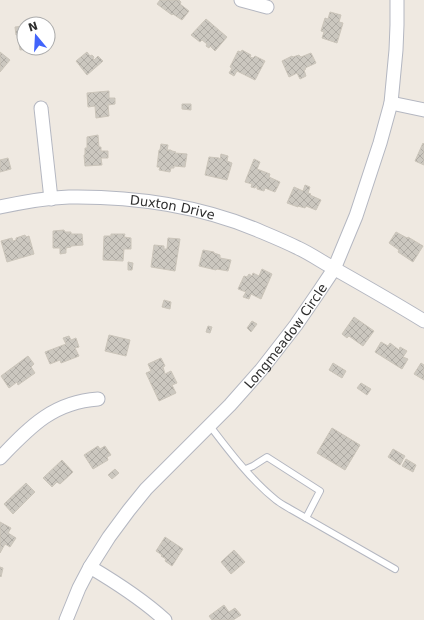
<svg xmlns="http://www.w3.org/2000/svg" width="424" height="620" font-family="'DejaVu Sans',sans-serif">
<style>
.building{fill:url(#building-cross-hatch);stroke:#cbc5ba}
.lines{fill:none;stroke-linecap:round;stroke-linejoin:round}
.service-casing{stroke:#b4b7c1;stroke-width:8}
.minor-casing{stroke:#b4b7c1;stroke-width:15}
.service{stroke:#fff;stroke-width:6}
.minor{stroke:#fff;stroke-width:13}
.labels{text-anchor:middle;stroke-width:3.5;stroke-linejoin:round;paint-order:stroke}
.street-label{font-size:13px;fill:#2e2e2e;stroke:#fff}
</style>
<defs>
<pattern id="building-cross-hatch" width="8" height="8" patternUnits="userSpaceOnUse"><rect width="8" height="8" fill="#cbc7bf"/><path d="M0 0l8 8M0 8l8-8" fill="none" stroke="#afaba4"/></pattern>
</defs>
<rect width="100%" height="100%" fill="#efe9e1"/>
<g class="building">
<path d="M160,0H179L181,2L180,4L189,11L182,20L173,14L172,15L157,4Z"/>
<path d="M330,12L341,15L339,22L343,23L337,43L322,38L324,32L321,31L325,18L328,19Z"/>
<path d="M206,19L227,37L215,51L210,46L209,48L206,46L207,44L202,40L200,42L191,35Z"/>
<path d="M24,26V48H36L20,50L18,34L16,35L15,27Z"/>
<path d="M242,50L251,55L250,57L253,58L255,56L265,61L255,80L237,71L234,76L229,73L232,68L230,67L238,51L241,52Z"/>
<path d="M0,52L10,60L0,72Z"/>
<path d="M87,52L90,56L92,55L94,57L93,59L94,60L98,56L103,61L87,75L76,61Z"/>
<path d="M311,53L316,63L305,68L306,69L304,70L306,76L300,79L297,73L289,77L282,61L292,56L293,57L299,55L301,57Z"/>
<path d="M109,91V98H115V104L108,105L109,116L96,118L95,106L88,107L87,93Z"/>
<path d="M182,104H191V110L182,109Z"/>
<path d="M98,135L99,147H101V151H108V158H101L102,165L85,166L84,155H85V148H87V137Z"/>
<path d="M423,143L424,144V165L415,161Z"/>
<path d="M161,144L168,145L167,151L168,150H171L172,151L176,152L175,153L187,154L185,167L174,166V168H171L170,172L159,170L160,167H157L159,150H160Z"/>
<path d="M221,154L228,156L227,161L232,163L227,180L205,175L209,157L219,158L220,160Z"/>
<path d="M8,158L11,169L0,172V160Z"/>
<path d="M254,159L260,162L257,169L270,174L269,177L280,182L275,192L265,188L264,191L257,189V186H256L255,188L251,187L252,184L245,182Z"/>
<path d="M305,185L310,187L308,193L311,194L310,195L321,200L316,210L306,206L305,208L298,206V207L287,203L294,187L303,191Z"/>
<path d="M64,230L65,232H71V234H82L83,245L71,246V247L66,248V253L60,254V248H53V231Z"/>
<path d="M396,232L407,238L408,237L423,246L413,262L398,252L399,250L389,243Z"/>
<path d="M111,234H125L124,237L131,238V249H124L123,261L103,260L104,236H111Z"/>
<path d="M25,235L26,237L29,236L34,254L7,262L1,241L12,238L13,241L16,240V238Z"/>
<path d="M168,238L180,239L175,271L151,267L154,245L164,246V249H167Z"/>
<path d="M203,250L214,252V253L220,255V258L231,260L228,271L217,269L216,270L199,266Z"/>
<path d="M128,262L133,263L132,270H128Z"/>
<path d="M262,269L272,274L261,299L251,294L249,299L243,297L246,292L238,289L244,276L247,277L249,274L252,276L253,273L259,276Z"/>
<path d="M164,300L171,302L170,309L162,307Z"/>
<path d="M354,317L374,331L363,346L349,336L347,338L342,334Z"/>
<path d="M252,321L257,324L251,332L247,328Z"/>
<path d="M208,326L212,327L210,333L206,332Z"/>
<path d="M109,335L130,340L126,356L105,351Z"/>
<path d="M69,336L71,340L76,338L79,347L75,348L79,356L61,363L60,360L50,364L45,352L66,344L63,338Z"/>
<path d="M381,342L388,346L390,343L399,350L400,347L407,351L403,357L408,359L402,369L375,352Z"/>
<path d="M28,356L34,364L31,367L35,373L18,385L17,382L9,388L1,376Z"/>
<path d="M161,358L165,366L163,367L165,374L171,371L177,383L172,385L176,393L159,401L146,373L151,371L148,364Z"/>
<path d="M333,363L346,371L342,378L329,370Z"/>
<path d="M421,363L424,365V380L414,374Z"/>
<path d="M361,383L371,389L367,395L357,388Z"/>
<path d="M332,428L360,445L345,470L317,453Z"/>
<path d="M98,446L100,449L105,446L111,455L107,457L108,460L93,469L84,455Z"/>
<path d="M393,449L405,456L400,465L388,457Z"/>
<path d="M406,459L416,465L413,472L402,466Z"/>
<path d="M62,460L73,472L60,484L57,482L52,487L43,478Z"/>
<path d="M115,469L119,473L112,479L108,475Z"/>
<path d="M26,483L35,492L13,514L4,504Z"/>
<path d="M0,522L11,528L8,533L16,538L10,547L5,544L0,553Z"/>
<path d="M165,537L183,549L172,566L165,561L166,559L161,556L162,555L156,551Z"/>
<path d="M234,550L245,562L231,574L221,562Z"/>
<path d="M0,567L3,568L1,577L0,576Z"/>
<path d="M224,605L229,612L235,608L241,615L233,620H212L209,616Z"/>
</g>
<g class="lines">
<g class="service-casing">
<g id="service">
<path d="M210,426C229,451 251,480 276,500C281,504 287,507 292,510L395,569"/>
<path d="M246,469L253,466L267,457L320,491L306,518"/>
</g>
</g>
<g class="minor-casing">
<g id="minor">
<path d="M241,0L267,7"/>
<path d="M391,103L424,110"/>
<path d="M41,108L51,199"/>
<path id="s1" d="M0,207C23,202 46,198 69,197C133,196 203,206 262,232C274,237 286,242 298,248C311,254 322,262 335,269C365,286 395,303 424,321"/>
<path d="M0,458C30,427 53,402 98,399"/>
<path d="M90,567C117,583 142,599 165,620"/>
<path id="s2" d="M66,620L79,588L90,567L109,537L129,510L146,489L230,405L261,370L296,325L320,290L334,269L356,216L380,143L391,103L396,50L397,25V0"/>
</g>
</g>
<use href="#service" class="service"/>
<use href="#minor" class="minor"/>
</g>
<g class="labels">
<g class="street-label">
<text dy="5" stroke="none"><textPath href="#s1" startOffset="174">Duxton Drive</textPath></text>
<text dy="5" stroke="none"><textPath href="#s2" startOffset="362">Longmeadow Circle</textPath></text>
</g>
</g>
<g transform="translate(36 36) rotate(342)"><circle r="19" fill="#ffffff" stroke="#ababab"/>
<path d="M0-3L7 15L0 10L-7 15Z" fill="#4264fb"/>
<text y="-6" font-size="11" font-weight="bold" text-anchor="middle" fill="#2e2e2e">N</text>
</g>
</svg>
